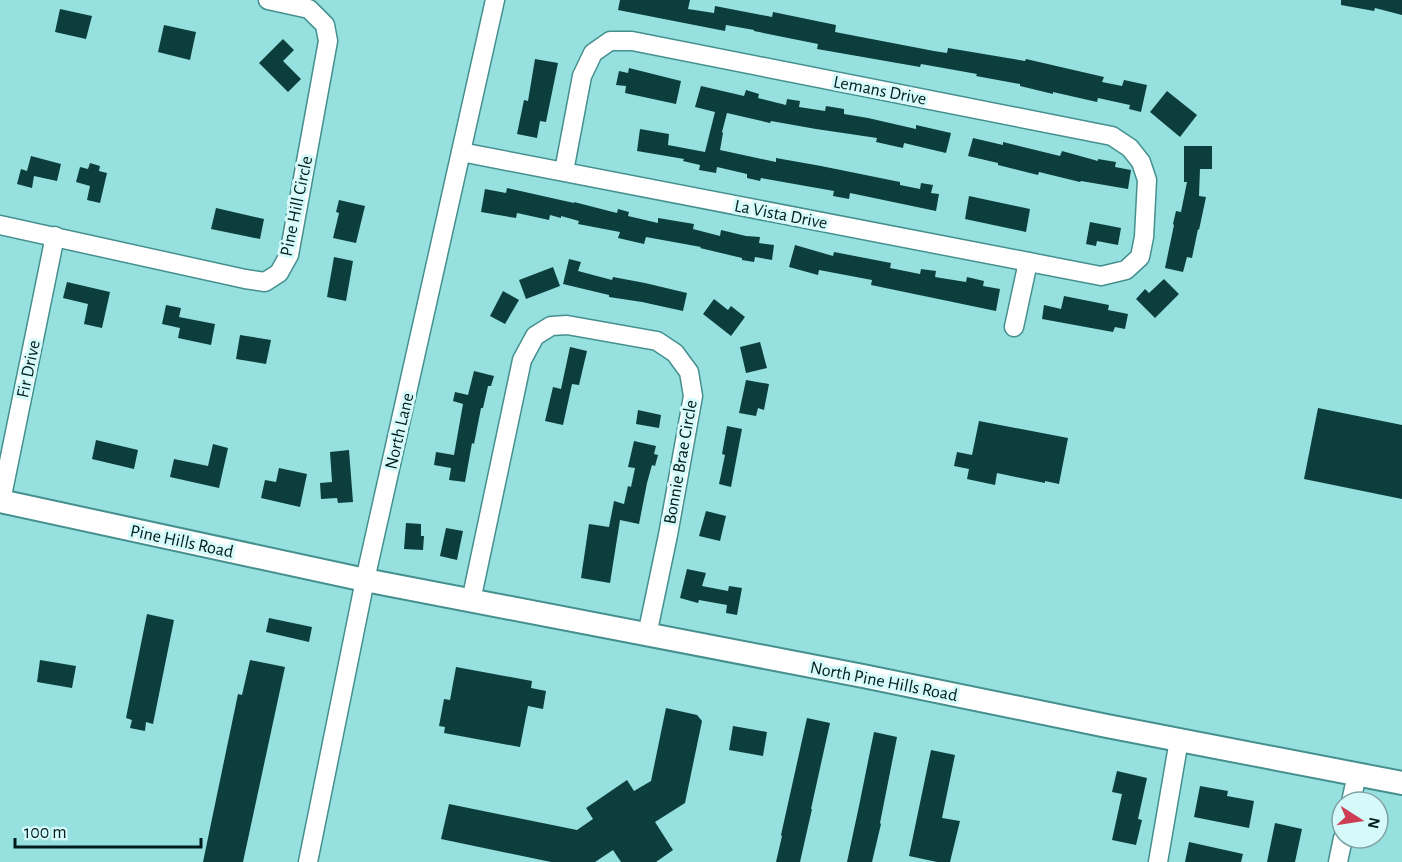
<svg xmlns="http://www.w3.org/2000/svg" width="1402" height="862" font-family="'Alegreya Sans',sans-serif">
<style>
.building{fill:#0d3e3e}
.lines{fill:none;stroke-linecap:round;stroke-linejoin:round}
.minor-casing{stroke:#458f8f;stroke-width:21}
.major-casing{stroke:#458f8f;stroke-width:26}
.minor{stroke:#fff;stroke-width:18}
.major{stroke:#fff;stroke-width:22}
.labels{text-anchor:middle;stroke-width:6;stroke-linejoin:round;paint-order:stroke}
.street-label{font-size:18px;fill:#001d1d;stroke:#d6fafa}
</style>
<rect width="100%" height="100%" fill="#96e1e0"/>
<g class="building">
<path d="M620,0H690L688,9L714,13L715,6L772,17L773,12L836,25L835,32L934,51L947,53L948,48L1025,61L1026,59L1104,77L1102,82L1122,86L1124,80L1147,85L1141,112L1129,109L1130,105L1098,98L1097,102L1053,92V94L1020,86V84L976,76L977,74L921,64L920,67L817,49L818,44L754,31V30L726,25L725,31L618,10Z"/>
<path d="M1341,0H1402V15L1375,8L1374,11L1341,5Z"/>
<path d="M60,9L92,16L86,39L55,32Z"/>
<path d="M164,25L196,32L190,60L158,52Z"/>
<path d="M283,39L294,50L283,61L301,79L288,92L259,63Z"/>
<path d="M535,59L558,63L546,122L540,121L537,138L517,134L524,100L528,101Z"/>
<path d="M629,68L681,81L676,104L625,93L626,86L616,85L619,71L628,73Z"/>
<path d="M701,86L744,96L746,90L759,94L758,98L786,105L787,99L800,101L799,107L825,111L826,106L844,109V114L868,118L916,129V125L951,133L946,153L904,143L903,148L876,142L877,138L816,129L771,121L770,123L727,113L722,132L723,133L720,150L776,162V158L821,166L900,182V185L920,189L921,183L933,185L931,193L939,194L936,211L850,193L849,199L833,196L834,191L761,178L760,181L747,178V174L717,167L716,173L699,170L700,165L683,161L684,159L637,151L640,129L669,134L668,145L705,152L715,112L695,107Z"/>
<path d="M1167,91L1197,115L1180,137L1150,112Z"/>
<path d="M973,138L1003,145V142L1060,156L1062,151L1098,161V159L1116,162L1115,167L1131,170L1128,189L1081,181L1080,182L1039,172L1038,175L998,165V163L968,156Z"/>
<path d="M1184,146H1212V169H1200L1199,196L1206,197L1199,230L1198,229L1192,258L1187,257L1183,272L1165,268L1174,225L1173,224L1176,211L1181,212L1187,182H1184Z"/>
<path d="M31,156L61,164L57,181L34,176L32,188L17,184L21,169L27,171Z"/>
<path d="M90,163L100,166L99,171L107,173L100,203L87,200L90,186L76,182L80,167L88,169Z"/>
<path d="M507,188L574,203V202L617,213L618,209L629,212L628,216L658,223V218L694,224L693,229L720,236L721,230L746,236L760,237L759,243L774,245L772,260L755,257L754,262L742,260V258L700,248L701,247L646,237L644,244L618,238L620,232L578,224L579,221L561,216V218L550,215L549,220L517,213L516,218L481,212L485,189L506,193Z"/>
<path d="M969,196L1030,209L1026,232L965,219Z"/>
<path d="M339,200L365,206L356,243L333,238L339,213L336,212Z"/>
<path d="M216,208L264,219L260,239L211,229Z"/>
<path d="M1090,222L1121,228L1118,245L1097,241L1096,246L1086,244Z"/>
<path d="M795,245L833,256L834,252L891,263L890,268L920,274L921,269L936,271L935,277L966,282L967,277L984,281L983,286L1000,289L996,311L871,285L872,280L819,270L818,275L789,267Z"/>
<path d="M334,257L353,261L346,301L327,297Z"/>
<path d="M569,259L581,262L578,271L612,280L613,277L645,283L687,293L683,311L642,302L609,297V295L563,284Z"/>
<path d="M553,267L560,286L526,299L519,280Z"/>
<path d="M1164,279L1179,294L1155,318L1136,299L1145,289L1149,293Z"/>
<path d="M67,282L110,292L102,328L84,324L88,304L63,298Z"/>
<path d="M503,291L519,300L505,324L490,316Z"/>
<path d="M1064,296L1109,305L1108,310L1128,314L1125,329L1115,327L1113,332L1042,319L1044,305L1061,309Z"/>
<path d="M714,299L728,310L731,306L745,317L731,336L703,314Z"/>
<path d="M166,305L181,308L179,317L215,324L211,345L178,338L180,328L162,324Z"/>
<path d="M240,335L271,340L266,364L236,359Z"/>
<path d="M760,342L767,368L746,373L740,347Z"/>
<path d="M570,347L587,351L579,385L572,384L563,425L545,421L553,387L561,389Z"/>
<path d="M474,371L494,376L491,386H488L483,408H481L474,444L472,443L465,482L449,480L451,468L434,465L436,452L454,455L463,404L453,401L455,392L468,395Z"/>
<path d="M746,380L769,384L764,410L758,408L756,416L739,413Z"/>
<path d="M1318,408L1402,425V499L1304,479Z"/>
<path d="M638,410L661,415L659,428L636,424Z"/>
<path d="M979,421L1068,438L1059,484L1045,481V483L997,473L995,485L967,479L969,469L954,466L957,452L972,455Z"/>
<path d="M727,426L742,429L731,487L719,484L725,455L722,454Z"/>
<path d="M96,440L138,450L134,469L92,459Z"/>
<path d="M634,441L656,446L654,454L658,455L655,466L652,465L647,483L639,524L620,520L610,583L581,578L589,524L609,527L614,501L624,504L628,486L631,487L635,468L628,467Z"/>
<path d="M213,444L228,448L219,488L170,477L174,459L208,466Z"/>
<path d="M349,450L353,502L338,503L337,498L321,499L320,483L332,482L330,452Z"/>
<path d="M279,468L307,474L300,507L261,498L265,480L276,482Z"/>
<path d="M706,511L726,516L720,541L699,536Z"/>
<path d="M406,523L421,524V536H424L423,550L404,549Z"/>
<path d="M446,528L463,531L457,560L440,556Z"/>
<path d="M687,569L706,573L702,586L728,591L729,586L742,588L737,615L726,613L727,605L699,600L698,603L680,598Z"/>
<path d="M147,614L174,620L153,724L146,722L145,731L130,728L132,720L126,718Z"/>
<path d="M269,618L312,627L309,642L266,632Z"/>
<path d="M40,660L76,666L72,688L37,682Z"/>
<path d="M250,660L285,667L243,862H203L238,694L242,695Z"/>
<path d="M456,667L532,681L531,688L546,691L543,709L528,706L520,747L444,733L445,727L439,726L444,699L450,700Z"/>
<path d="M666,708L697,715L702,721L685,803L655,822L673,850L656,862H621L613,850L595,862H551L441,839L449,804L577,830L593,819L586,808L627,780L634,791L651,781Z"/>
<path d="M807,718L830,723L811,809H812L800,862H776L782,836L781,835Z"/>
<path d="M733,726L767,732L763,756L729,750Z"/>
<path d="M874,732L897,737L880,823L881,824L872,862H847L859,806Z"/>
<path d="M931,750L955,755L942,818L960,821L950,862H937L909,856Z"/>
<path d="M1117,771L1147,778L1138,819L1142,820L1136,845L1112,840L1122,794L1112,792Z"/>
<path d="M1200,786L1228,791L1227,796L1254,801L1249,828L1194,817Z"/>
<path d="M1275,823L1302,829L1295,862H1267Z"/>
<path d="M1189,842L1243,854L1241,862H1185Z"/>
</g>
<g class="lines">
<g class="minor-casing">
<g id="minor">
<path d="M461,152L1101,276L1126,270L1140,257L1144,237L1147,180L1141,162L1130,148L1112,136L632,41H610L593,53L582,76L564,171"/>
<path d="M0,225L245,279L265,282L279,273L289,255L328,41L325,25L309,9L268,0"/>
<path d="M1014,327L1028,262"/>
<path d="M1,501L55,236"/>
<path d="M471,601L522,360L535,336L551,326L567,325L657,341L675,353L689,372L693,396L668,535L647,635"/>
<path d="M1351,802L1357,774"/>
<path d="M308,862L365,580L495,0"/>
<path d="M1158,862L1179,740"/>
<path d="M1338,862L1343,838"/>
</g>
</g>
<g class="major-casing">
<path id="major" d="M0,501L365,580L863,676L1107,726L1402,783"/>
</g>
<use href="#minor" class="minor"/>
<use href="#major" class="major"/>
</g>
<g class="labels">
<g class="street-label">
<text transform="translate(880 90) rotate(11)" y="6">Lemans Drive</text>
<text transform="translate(296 206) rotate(-78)" y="6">Pine Hill Circle</text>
<text transform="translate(781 214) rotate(11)" y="6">La Vista Drive</text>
<text transform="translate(28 369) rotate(-78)" y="6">Fir Drive</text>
<text transform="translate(399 431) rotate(-77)" y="6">North Lane</text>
<text transform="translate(680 462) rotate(-80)" y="6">Bonnie Brae Circle</text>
<text transform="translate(182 541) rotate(12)" y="6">Pine Hills Road</text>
<text transform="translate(884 681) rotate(11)" y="6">North Pine Hills Road</text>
</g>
</g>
<g transform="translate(1360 820) rotate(102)"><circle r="28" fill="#d6fafa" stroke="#80a2a2" stroke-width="1.5"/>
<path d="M0-4.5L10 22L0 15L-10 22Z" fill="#cd3d54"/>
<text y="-9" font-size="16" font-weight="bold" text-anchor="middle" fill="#001d1d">N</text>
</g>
<path d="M15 838v9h186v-9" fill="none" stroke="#001d1d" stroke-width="3"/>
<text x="24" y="838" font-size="18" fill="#001d1d" stroke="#d6fafa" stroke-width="4.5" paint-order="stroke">100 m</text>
</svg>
